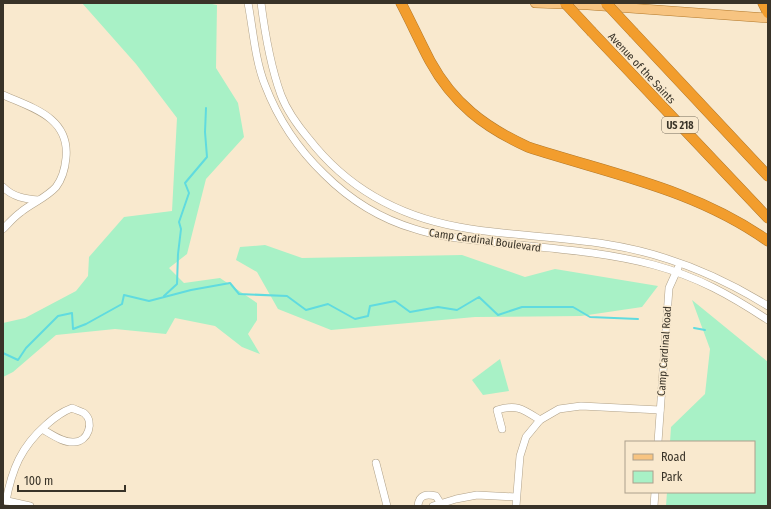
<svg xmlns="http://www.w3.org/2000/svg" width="771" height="509" font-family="'Fira Sans Condensed',sans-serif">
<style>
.green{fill:#a8f1c6}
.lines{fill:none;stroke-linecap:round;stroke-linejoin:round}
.stream{stroke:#60dbdf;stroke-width:2}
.minor-casing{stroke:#b0a188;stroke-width:8}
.major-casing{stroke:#b1782b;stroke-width:10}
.highway-casing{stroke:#b1782b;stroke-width:11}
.minor{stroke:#fff;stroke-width:7}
.major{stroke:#f7c481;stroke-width:9}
.highway{stroke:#f29d2d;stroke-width:10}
.highway-bridge-casing{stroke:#b1782b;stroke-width:11;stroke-linecap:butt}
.highway-bridge{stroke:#f29d2d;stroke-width:10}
.labels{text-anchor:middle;stroke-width:3;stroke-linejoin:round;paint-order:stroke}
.shield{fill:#f9e9ce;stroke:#736a5a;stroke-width:1}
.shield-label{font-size:10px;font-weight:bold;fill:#393328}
.street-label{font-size:11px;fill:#393328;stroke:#f9e9ce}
</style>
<rect width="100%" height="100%" fill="#f9e9ce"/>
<g class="green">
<path d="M82,3H207L217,5L216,68L238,103L244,137L206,179L187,254L169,268L184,283L220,278L257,303V320L248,334L260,354L242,347L215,326L175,318L166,334L115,329L56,335L13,372L3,377V323L25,318L76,291L88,276L89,257L124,217L172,211L177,118L136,64Z"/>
<path d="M265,245L302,258L462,255L525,277L555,269L658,286L642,307L581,316L475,317L331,330L278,309L257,272L236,260L240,247Z"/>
<path d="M692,300L768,362V506H666L667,492H754V442H670L671,427L705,394L710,349Z"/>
<path d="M500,359L509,391L483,395L472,380Z"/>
</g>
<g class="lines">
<g class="stream">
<path d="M164,296L177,284L178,254L181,229L179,222L189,193L185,183L207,157L205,132L206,108"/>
<path d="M694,328L705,330"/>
<path d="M3,353L18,360L26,348L58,316L72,313L73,329L86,324L122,304L124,295L149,301L191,290L230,283L239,294L287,296L306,310L328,304L355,319L368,316L370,306L395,301L410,312L438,307L457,310L479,297L498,315L522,307H573L590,317L638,319"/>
</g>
<g class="minor-casing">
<g id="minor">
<path d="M248,3C253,29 255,60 265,85C278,119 298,149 324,174C349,199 381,219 415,229C439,237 465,239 491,242C545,248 601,251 654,265C698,277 730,295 768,320"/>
<path d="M261,3C265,34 270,65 281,95C287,111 298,126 309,139C347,188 398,216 459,227C507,236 557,236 605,244C664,253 718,275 768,306"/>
<path d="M3,95C33,108 70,118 66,158C65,169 62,179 56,187C46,198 32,203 21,212C14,217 9,223 3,229"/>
<path d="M3,187C13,197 25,199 38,200"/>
<path d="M502,429L497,410C517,404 523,409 540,420"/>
<path d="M658,442L669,288L678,268"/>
<path d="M376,463L387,506"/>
<path d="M3,500L30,506"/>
<path d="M6,501C12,469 21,447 46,425C54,418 61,412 72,408C76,410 80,411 84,413C95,422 88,442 74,442C63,443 51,434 42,429"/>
<path d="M418,506C419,494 427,494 436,496L441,504"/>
<path d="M433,506L456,499L477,495L516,497"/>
<path d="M516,506L520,456L526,437L540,420L559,409L581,406L660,410"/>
<path d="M654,506L655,492"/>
</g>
</g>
<g class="major-casing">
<path id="major" d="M535,3L588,5L768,18"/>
</g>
<g class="highway-casing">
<g id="highway">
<path d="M401,3C411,22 420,42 430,61C453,103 484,127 528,147C611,174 695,189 768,241"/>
<path d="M763,3L768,13"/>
<path d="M592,32L768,218"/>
<path d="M634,33L768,176"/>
</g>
</g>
<use href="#minor" class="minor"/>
<use href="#major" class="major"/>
<use href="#highway" class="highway"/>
<g class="highway-bridge-casing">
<g id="highway-bridge">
<path d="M565,3L592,32"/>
<path d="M606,3L634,33"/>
</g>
</g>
<use href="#highway-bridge" class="highway-bridge"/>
</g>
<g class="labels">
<rect class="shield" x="662" y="117" width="36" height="16" rx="3"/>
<g class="shield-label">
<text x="680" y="129">US 218</text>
</g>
<g class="street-label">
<text transform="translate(642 68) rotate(47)" y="4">Avenue of the Saints</text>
<text transform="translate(485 240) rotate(8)" y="4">Camp Cardinal Boulevard</text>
<text transform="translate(664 351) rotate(-86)" y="4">Camp Cardinal Road</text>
</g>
</g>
<rect width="771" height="509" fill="none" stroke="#393328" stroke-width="8"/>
<rect x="625" y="441" width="130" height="52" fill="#f9e9ce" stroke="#aca08c"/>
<rect x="633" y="454" width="20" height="6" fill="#f7c481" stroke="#aca08c"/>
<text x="661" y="461" font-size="12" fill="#393328">Road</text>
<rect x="633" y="471" width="20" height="12" fill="#a8f1c6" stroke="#aca08c"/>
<text x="661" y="481" font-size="12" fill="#393328">Park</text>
<path d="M18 485v6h107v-6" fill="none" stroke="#393328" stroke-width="2"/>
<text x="24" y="485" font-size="12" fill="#393328" stroke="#f9e9ce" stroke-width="3" paint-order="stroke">100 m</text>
</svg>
